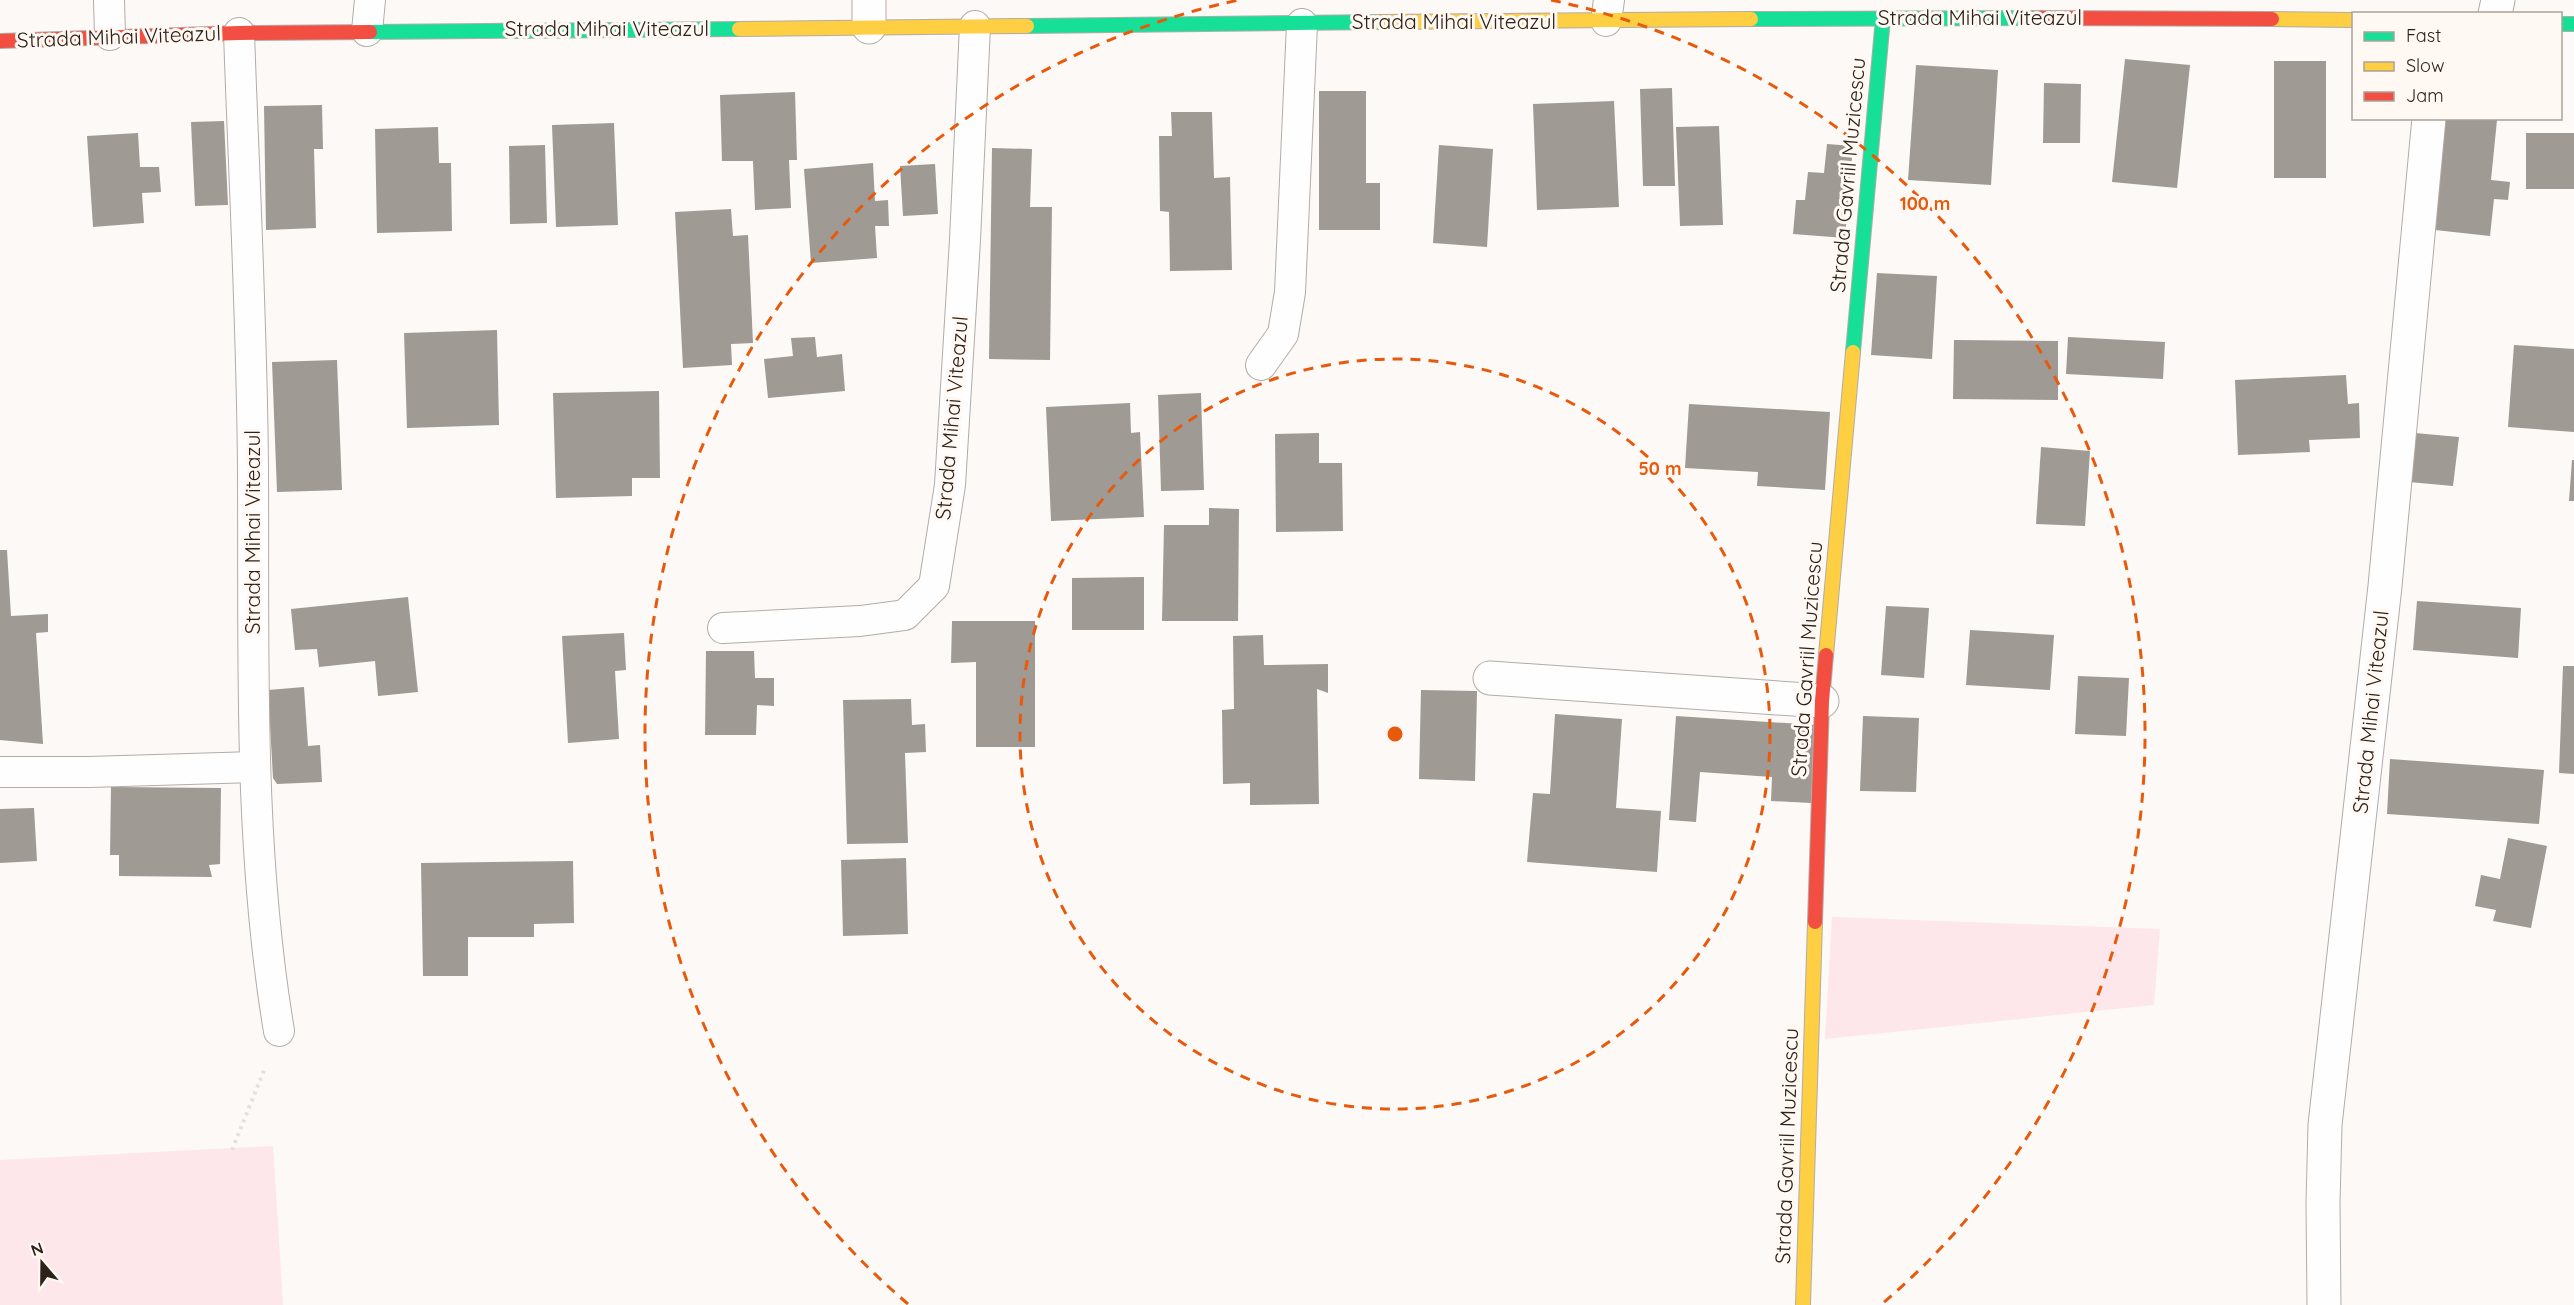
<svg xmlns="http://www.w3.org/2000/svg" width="2574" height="1305" font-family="Quicksand,sans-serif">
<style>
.green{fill:#fde7ea}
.building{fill:#9f9a93}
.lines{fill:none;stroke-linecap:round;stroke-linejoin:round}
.lane-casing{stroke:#b3aca7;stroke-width:32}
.street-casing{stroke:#b3aca7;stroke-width:35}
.fast-casing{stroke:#b3aca7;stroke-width:16}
.slow-casing{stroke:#b3aca7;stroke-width:16}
.jam-casing{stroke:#b3aca7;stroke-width:16}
.path{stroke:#e2e1e0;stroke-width:4;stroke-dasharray:3 4.5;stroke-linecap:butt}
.lane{stroke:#fffefe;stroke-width:30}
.street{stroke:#fffefe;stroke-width:33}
.fast{stroke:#16e098;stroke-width:14}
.slow{stroke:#ffcf43;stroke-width:14}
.jam{stroke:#f24e42;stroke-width:14}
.ring{fill:none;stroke:#e8590c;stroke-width:3;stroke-dasharray:10 8}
.labels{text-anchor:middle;stroke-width:6;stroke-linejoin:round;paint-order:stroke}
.street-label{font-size:21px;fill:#2d2118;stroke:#fff8f3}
.centre{fill:#e8590c;stroke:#fff8f3;stroke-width:3}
.ring-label{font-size:18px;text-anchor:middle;font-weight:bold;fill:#e8590c;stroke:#fff8f3;stroke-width:6;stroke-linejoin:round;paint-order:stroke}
</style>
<rect width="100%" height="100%" fill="#fcf9f6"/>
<g class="green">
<path d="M1832,917L2160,929L2154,1005L1825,1039Z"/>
<path d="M273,1146L283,1305H0V1160Z"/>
</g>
<g class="building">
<path d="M2125,59L2190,65L2177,188L2112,182Z"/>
<rect x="2274" y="61" width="52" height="117"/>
<path d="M1916,65L1998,70L1991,185L1908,180Z"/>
<path d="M2044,83L2081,84L2080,143H2043Z"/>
<path d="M1672,88L1675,186H1643L1640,89Z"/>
<path d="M1319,91H1366V183H1380V230H1319Z"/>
<path d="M795,92L797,160H789L791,208L755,210L753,161H722L720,95Z"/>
<path d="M1614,101L1619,207L1537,210L1533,104Z"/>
<path d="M322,105L323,149H314L316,228L266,230L264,106Z"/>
<path d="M1171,112H1212L1214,178L1230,177L1232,270L1170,271L1169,212L1160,211L1159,136H1172Z"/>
<path d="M2438,118L2497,120L2491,180L2510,182L2508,200L2494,199L2490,236L2426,229Z"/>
<path d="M224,121L228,205L195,206L191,122Z"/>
<path d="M614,123L618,225L556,227L552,125Z"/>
<path d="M1719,126L1723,225L1680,226L1676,127Z"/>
<path d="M438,127L439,163H451L452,231L377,233L375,129Z"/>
<path d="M138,133L140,167H159L161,192L142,193L144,223L93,227L87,136Z"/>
<rect x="2526" y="133" width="48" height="56"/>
<path d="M1827,144L1853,146L1845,238L1793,234L1796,200H1805L1808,172L1824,173Z"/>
<path d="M545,145L547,223L510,224L509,146Z"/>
<path d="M1439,145L1493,149L1487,247L1433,243Z"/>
<path d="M992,148L1032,149L1030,207H1052L1050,360L989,359Z"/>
<path d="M873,163L875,201L888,200L889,226H875L877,258L811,263L804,169Z"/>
<path d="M935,164L938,214L903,216L900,166Z"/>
<path d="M731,209L733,236L748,235L753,343L731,344L732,365L683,368L675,212Z"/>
<path d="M1877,273L1937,276L1932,359L1871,355Z"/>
<path d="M497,330L499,425L407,428L404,333Z"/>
<path d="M815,337L817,357L842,354L845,391L768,398L764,359L793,356L791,338Z"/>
<path d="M2068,337L2165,342L2163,379L2066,374Z"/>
<path d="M1954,340L2058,341V400L1953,399Z"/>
<path d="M2514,345L2574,349V432L2508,427Z"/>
<path d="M337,360L342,490L277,492L272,362Z"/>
<path d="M2346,375L2348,404L2359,403L2360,438L2309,440L2310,452L2238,455L2235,380Z"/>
<path d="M659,391L660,478H632V496L556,498L553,393Z"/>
<path d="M1201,393L1204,490L1161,491L1158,395Z"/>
<path d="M1130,403L1131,433L1140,432L1144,517L1051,521L1046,407Z"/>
<path d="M1689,404L1830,412L1825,490L1757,486L1758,472L1685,468Z"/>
<path d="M1319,433V463H1342L1343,531L1276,532L1275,434Z"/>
<path d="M2415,433L2459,437L2453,486L2409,482Z"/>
<path d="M2041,447L2090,451L2085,526L2036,524Z"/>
<path d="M2572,460H2574V501H2569Z"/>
<path d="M1209,508L1239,509L1238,621H1162L1164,525H1209Z"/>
<path d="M0,550H7L11,616L48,614V632L36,633L43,744L0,740Z"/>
<path d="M1144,577V630H1072V578Z"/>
<path d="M408,597L418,692L378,696L375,661L319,667L317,649L295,650L291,609Z"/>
<path d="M2417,601L2521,608L2518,658L2413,650Z"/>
<path d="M1886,606L1929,608L1924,678L1881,675Z"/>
<path d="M952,621H1035V747H976V662L951,663Z"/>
<path d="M1970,630L2054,635L2050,690L1966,685Z"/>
<path d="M624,633L626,670L615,671L619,739L568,743L562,636Z"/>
<path d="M1263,635L1264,665L1328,664V693L1317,689L1319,804L1250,805V783L1223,784L1222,710L1234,709L1233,636Z"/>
<path d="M706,651H754L755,678H774V706L757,705L756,735H705Z"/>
<path d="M2563,666H2574V774L2559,773Z"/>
<path d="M2078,676L2129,678L2126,736L2075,734Z"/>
<path d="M304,687L308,746L320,745L322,782L277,784L273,778L268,690Z"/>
<path d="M1421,690L1477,691L1475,781L1419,779Z"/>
<path d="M911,699L912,725L925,724L926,752L905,753L908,843L847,844L843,700Z"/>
<path d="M1555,714L1622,719L1616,808L1661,811L1657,872L1527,862L1533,793L1550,794Z"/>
<path d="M1676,716L1816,725L1811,803L1771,801L1772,777L1700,772L1696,822L1669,820Z"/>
<path d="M1863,716L1919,718L1916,792L1860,791Z"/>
<path d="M2390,759L2544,770L2539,824L2387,814Z"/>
<path d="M111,787L221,788L220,864L209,865L212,877L119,876V855H110Z"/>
<path d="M34,808L37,861L0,863V809Z"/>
<path d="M2508,838L2547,846L2531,928L2493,921L2496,910L2475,906L2481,875L2500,879Z"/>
<path d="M906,858L908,934L843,936L841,860Z"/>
<path d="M573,861L574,923L534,924V937H468V976H423L421,863Z"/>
</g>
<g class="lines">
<g class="lane-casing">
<g id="lane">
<path d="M109,0L110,35"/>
<path d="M1606,21L1609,0"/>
<path d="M367,31L370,0"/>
<path d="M239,33C244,178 252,324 253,470C254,656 248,846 279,1031"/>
<path d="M1261,365L1283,334L1290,292L1302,24"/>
<path d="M723,628L860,621L905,615L934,586L950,485L965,240L975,26"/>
<path d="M0,772H89L255,767"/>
</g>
</g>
<g class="street-casing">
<g id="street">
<path d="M2495,14L2498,0"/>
<path d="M869,27V0"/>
<path d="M1490,678L1822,701"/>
<path d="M2324,1305L2323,1203L2325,1125L2385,586L2429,118"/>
</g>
</g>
<g class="fast-casing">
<g id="fast">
<path d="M1751,19L2036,18"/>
<path d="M2560,24H2574"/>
<path d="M1027,26L1380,22"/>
<path d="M370,32L739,29"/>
<path d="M1853,352L1883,18"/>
</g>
</g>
<g class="slow-casing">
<g id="slow">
<path d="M2272,19L2354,20"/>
<path d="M1380,22L1751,19"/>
<path d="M739,29L1027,26"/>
<path d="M1826,655L1853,352"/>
<path d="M1803,1305L1815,922"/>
</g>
</g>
<g class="jam-casing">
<g id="jam">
<path d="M2036,18L2272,19"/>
<path d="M0,41L239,33L370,32"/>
<path d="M1815,922L1822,701L1826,655"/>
</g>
</g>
<path class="path" d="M232,1150L265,1068"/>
<use href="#lane" class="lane"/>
<use href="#street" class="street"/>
<use href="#fast" class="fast"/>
<use href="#slow" class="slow"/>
<use href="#jam" class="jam"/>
</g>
<g class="ring">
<circle cx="1395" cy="734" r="375"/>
<path d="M908 1304A750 750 0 0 1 1239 0M1551 0A750 750 0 0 1 1882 1304"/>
</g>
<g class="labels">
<g class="street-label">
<text x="1980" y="25">Strada Mihai Viteazul</text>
<text x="1454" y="29">Strada Mihai Viteazul</text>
<text x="607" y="36">Strada Mihai Viteazul</text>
<text transform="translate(119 37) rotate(-2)" y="7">Strada Mihai Viteazul</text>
<text transform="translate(1848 175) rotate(-85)" y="7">Strada Gavriil Muzicescu</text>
<text transform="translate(952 418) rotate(-85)" y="7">Strada Mihai Viteazul</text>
<text transform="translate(253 532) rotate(-90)" y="7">Strada Mihai Viteazul</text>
<text transform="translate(1807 659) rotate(-86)" y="7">Strada Gavriil Muzicescu</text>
<text transform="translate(2371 712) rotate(-84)" y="7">Strada Mihai Viteazul</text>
<text transform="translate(1787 1146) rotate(-88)" y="7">Strada Gavriil Muzicescu</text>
</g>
</g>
<circle cx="1395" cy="734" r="9" class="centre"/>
<g class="ring-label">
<text x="1925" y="210">100 m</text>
<text x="1660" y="475">50 m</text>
</g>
<rect x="2352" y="12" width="210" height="108" fill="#fff8f3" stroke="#aba29b" stroke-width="1.5"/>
<rect x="2364" y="32" width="30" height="9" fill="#16e098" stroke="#aba29b" stroke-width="1.5"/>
<text x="2406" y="42" font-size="18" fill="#2d2118">Fast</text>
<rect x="2364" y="62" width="30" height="9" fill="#ffcf43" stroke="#aba29b" stroke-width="1.5"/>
<text x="2406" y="72" font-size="18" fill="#2d2118">Slow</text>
<rect x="2364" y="92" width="30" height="9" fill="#f24e42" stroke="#aba29b" stroke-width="1.5"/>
<text x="2406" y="102" font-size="18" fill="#2d2118">Jam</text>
<g transform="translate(42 1263) rotate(340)" stroke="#fff8f3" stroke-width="4.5" paint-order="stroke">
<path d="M0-4.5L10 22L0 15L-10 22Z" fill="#2d2118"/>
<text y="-9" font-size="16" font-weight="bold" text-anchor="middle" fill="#2d2118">N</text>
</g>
</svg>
